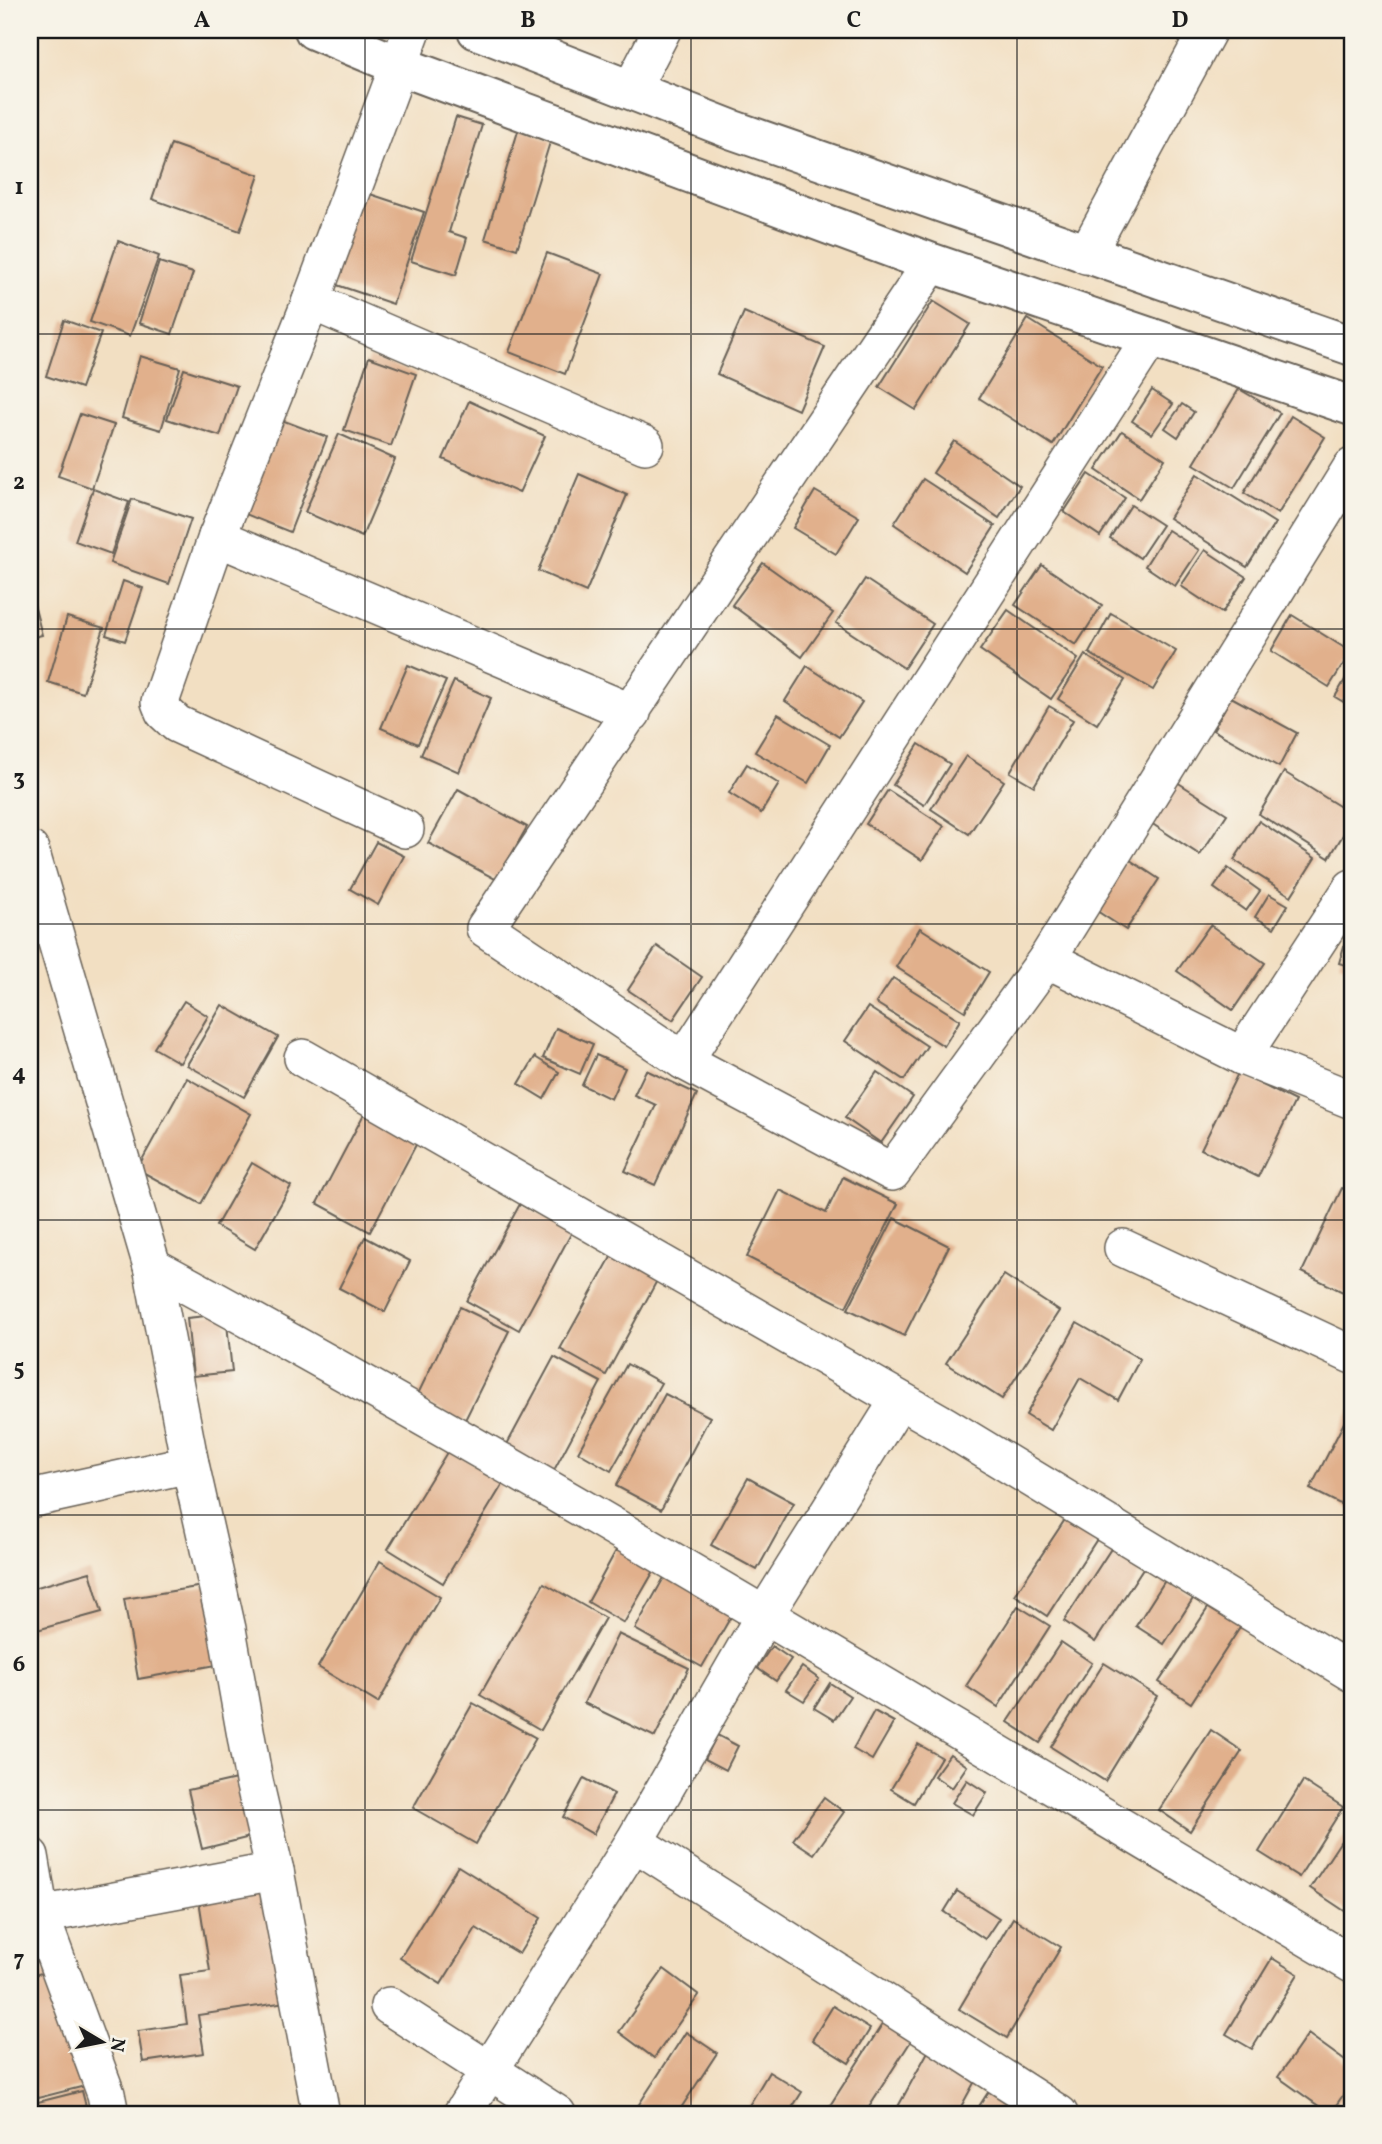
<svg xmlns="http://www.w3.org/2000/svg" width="1382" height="2144" font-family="Vollkorn,serif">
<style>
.building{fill:#e1b08c}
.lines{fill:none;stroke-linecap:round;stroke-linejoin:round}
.street-casing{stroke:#676056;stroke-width:40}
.primary-casing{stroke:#676056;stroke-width:42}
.street{stroke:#fff;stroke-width:37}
.primary{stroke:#fff;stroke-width:38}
.grid{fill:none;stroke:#1c1c1c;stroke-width:2;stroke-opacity:0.55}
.neatline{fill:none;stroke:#1c1c1c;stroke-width:2.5}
.grid-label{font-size:23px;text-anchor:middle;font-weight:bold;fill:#1c1c1c}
</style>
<rect width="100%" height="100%" fill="#f7f3e8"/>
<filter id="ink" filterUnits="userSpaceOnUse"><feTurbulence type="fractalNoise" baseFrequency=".0143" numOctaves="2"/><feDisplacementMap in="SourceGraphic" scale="14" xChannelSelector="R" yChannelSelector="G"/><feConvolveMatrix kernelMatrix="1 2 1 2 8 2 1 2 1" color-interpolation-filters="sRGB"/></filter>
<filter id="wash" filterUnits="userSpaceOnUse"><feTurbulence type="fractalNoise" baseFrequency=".00686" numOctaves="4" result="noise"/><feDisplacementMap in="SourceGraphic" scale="28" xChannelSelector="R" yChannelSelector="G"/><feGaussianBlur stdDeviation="1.57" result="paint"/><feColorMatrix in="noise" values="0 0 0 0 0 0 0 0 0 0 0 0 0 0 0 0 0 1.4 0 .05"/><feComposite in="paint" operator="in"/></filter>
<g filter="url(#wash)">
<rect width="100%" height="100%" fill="#f2dfc2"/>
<g id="blocks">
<g class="building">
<path d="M456,117L482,125L449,232L467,238L456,275L411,261Z"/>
<path d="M519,128L551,139L517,249L485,239Z"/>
<path d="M171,144L259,175L240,231L152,199Z"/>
<path d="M361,191L424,212L393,304L331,283Z"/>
<path d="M118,241L159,256L130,336L90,322Z"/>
<path d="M547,253L603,274L565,374L509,352Z"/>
<path d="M159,262L193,273L172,334L139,323Z"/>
<path d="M933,301L970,324L916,410L879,387Z"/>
<path d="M744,312L825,347L798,410L717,374Z"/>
<path d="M1028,319L1102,366L1053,445L979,398Z"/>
<path d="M64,320L101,333L81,388L46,376Z"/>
<path d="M140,356L180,368L161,430L122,418Z"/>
<path d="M369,357L416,374L391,446L344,430Z"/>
<path d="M184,369L237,386L220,436L167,419Z"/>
<path d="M1239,389L1280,413L1234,488L1194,464Z"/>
<path d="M1152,390L1173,404L1152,434L1132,421Z"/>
<path d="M469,401L545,436L519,493L443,459Z"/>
<path d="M1182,404L1194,412L1178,437L1165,428Z"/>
<path d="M80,414L114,425L92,488L58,476Z"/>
<path d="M1291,416L1325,437L1278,514L1244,493Z"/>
<path d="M279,419L327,437L290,532L243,513Z"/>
<path d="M1122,431L1165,459L1139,499L1096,470Z"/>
<path d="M339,434L395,459L362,537L305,512Z"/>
<path d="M954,441L1020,486L999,518L933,473Z"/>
<path d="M579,474L627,495L586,592L538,571Z"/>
<path d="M1089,474L1125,498L1100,536L1064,512Z"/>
<path d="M1197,474L1275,523L1247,567L1169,518Z"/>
<path d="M923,479L995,526L965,572L894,524Z"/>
<path d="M93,489L129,502L111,554L75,541Z"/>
<path d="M815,491L859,517L836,554L793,528Z"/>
<path d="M132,499L191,519L169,584L110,563Z"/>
<path d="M1131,505L1162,525L1140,558L1110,538Z"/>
<path d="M1168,530L1199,550L1175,586L1145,566Z"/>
<path d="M1205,550L1246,577L1222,613L1181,586Z"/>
<path d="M763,563L833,613L802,657L732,605Z"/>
<path d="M1042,565L1102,605L1076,645L1015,605Z"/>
<path d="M865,579L933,624L904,668L836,623Z"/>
<path d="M123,581L143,588L125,641L106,635Z"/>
<path d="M30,589L42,635L30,638Z"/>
<path d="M1008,610L1078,659L1051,699L980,650Z"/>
<path d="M1111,613L1176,651L1153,690L1089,653Z"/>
<path d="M1292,615L1351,652L1329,687L1271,651Z"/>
<path d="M67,617L104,628L83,693L48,682Z"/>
<path d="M1085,655L1125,680L1097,724L1058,699Z"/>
<path d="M408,665L446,681L418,744L381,728Z"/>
<path d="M807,666L862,702L839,737L785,701Z"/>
<path d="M1352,668V707L1335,697Z"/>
<path d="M454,681L491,698L459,772L421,755Z"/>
<path d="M1231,697L1297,733L1279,767L1213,730Z"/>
<path d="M1049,706L1073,720L1034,786L1010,772Z"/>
<path d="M778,714L830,745L808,783L755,752Z"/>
<path d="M919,744L950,764L924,805L893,785Z"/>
<path d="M966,756L1004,781L969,834L931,809Z"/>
<path d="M747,764L779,784L761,813L729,793Z"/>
<path d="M1284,772L1352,814V820L1329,858L1259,814Z"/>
<path d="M1177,782L1227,814L1200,855L1151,823Z"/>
<path d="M458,789L527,827L497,880L428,843Z"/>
<path d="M888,790L944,826L922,860L866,824Z"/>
<path d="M1259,821L1315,858L1291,896L1234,860Z"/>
<path d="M376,842L404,856L378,905L350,889Z"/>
<path d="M1127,858L1159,879L1126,930L1094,909Z"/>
<path d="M1228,868L1260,891L1246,911L1214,888Z"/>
<path d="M1269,894L1288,905L1274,928L1255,917Z"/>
<path d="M1352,919V967L1339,963Z"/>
<path d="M1210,925L1265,963L1233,1010L1177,971Z"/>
<path d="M920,928L989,972L965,1011L896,967Z"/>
<path d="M657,946L702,977L673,1020L628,990Z"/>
<path d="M893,978L960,1020L944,1046L876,1003Z"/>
<path d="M184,1001L208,1016L180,1063L154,1048Z"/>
<path d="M222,1005L278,1037L244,1097L187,1065Z"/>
<path d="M868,1007L927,1046L904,1080L845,1041Z"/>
<path d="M556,1028L593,1044L580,1074L543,1058Z"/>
<path d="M596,1055L625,1068L611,1099L582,1085Z"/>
<path d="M535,1057L559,1072L544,1099L519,1084Z"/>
<path d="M646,1070L697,1094L655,1185L625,1171L656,1105L634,1095Z"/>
<path d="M877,1072L913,1097L881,1143L845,1118Z"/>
<path d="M1238,1073L1295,1101L1258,1177L1201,1149Z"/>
<path d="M187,1078L251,1114L201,1204L137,1169Z"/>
<path d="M365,1112L418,1141L370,1232L317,1203Z"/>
<path d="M252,1163L291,1186L255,1249L216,1226Z"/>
<path d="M843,1177L898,1204L846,1307L747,1257L780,1190L826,1213Z"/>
<path d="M1342,1188L1352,1193L1351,1296L1302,1272Z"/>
<path d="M520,1204L572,1232L519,1330L467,1301Z"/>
<path d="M894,1218L949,1246L904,1336L848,1309Z"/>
<path d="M365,1237L410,1261L385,1312L339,1288Z"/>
<path d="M615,1250L660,1275L606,1375L560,1349Z"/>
<path d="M1004,1275L1059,1311L1002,1399L946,1363Z"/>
<path d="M460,1307L509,1331L464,1422L416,1398Z"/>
<path d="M226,1314L232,1372L193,1376L187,1318Z"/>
<path d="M1077,1323L1140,1359L1118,1400L1080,1378L1051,1430L1026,1415Z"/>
<path d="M554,1357L601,1382L552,1474L505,1448Z"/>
<path d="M627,1364L661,1383L611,1471L578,1452Z"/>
<path d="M665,1394L710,1417L661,1510L616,1486Z"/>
<path d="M1352,1407V1510L1310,1489Z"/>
<path d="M449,1449L504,1482L443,1583L388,1549Z"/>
<path d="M748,1478L794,1503L757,1570L711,1545Z"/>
<path d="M1068,1515L1099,1536L1047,1616L1015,1595Z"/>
<path d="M1116,1541L1147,1562L1095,1642L1064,1621Z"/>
<path d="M618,1547L655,1569L624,1623L588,1602Z"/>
<path d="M380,1561L440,1597L378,1703L318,1667Z"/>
<path d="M90,1572L102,1612L30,1632V1589Z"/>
<path d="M666,1574L733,1613L702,1667L635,1629Z"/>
<path d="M1166,1579L1194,1597L1164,1644L1136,1626Z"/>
<path d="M544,1583L605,1618L541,1730L480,1695Z"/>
<path d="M209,1585L222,1664L138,1679L124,1599Z"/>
<path d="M1212,1602L1243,1623L1191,1703L1159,1682Z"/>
<path d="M1018,1606L1050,1626L998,1707L966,1686Z"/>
<path d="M618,1634L689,1668L655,1737L584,1703Z"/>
<path d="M1061,1642L1092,1663L1040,1743L1008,1722Z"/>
<path d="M772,1646L791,1659L776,1681L757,1668Z"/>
<path d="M1104,1663L1157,1696L1105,1781L1051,1747Z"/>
<path d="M802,1667L819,1679L804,1701L786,1690Z"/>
<path d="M830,1683L850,1696L834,1720L814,1708Z"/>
<path d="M473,1703L536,1738L476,1844L413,1808Z"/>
<path d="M874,1711L894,1722L872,1760L853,1749Z"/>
<path d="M1211,1730L1242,1751L1190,1831L1159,1810Z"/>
<path d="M717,1735L738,1746L726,1770L705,1759Z"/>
<path d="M918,1744L941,1757L914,1803L891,1789Z"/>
<path d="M950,1754L967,1766L952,1788L934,1776Z"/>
<path d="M584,1778L614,1794L593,1834L563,1817Z"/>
<path d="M236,1779L250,1837L202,1849L188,1790Z"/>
<path d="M967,1780L987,1793L973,1815L952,1803Z"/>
<path d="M1303,1781L1343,1807L1299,1877L1259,1852Z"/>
<path d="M824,1797L844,1812L814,1854L793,1840Z"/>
<path d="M1352,1824V1916L1310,1888Z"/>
<path d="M458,1866L541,1918L519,1954L476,1928L441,1984L400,1958Z"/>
<path d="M269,1889L286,2002L198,2015L204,2053L143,2062L138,2031L187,2024L180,1975L210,1971L199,1900Z"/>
<path d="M957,1891L999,1918L985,1939L944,1912Z"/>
<path d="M1013,1918L1061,1947L1007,2038L959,2009Z"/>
<path d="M1272,1958L1298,1974L1252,2049L1226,2034Z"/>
<path d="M57,1969L85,2086L30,2100V1976Z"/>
<path d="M664,1969L699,1995L654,2058L619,2032Z"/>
<path d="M833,2006L870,2029L849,2063L812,2040Z"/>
<path d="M883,2023L911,2041L864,2114H840L829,2107Z"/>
<path d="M686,2032L717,2053L677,2114H636L634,2112Z"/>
<path d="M1308,2034L1352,2066V2082L1330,2114L1278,2077Z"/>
<path d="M931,2046L980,2072L957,2114H894Z"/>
<path d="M769,2072L802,2092L788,2114H744Z"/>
<path d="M991,2088L1026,2111L1024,2114H974Z"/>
<path d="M82,2091L88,2114H30V2104Z"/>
</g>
</g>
</g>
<g filter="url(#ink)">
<use href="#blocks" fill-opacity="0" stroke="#676056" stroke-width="2"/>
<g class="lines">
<g class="street-casing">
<g id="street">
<path d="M631,90L662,30"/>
<path d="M1086,255L1208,30"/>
<path d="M311,301L645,445"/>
<path d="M1352,467L1047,959L1242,1056L1352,1100"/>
<path d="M217,537L632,713"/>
<path d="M405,829L177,724L164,712L160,702L217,537L311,301L412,30"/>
<path d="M30,850L152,1266L190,1464L227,1629L254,1781L275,1871L321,2114"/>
<path d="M1047,959L892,1172L684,1061L1151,337"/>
<path d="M1242,1056L1352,888"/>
<path d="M303,1058L944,1425L1352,1673"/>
<path d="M684,1061L485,928L932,263"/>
<path d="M1123,1248L1352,1355"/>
<path d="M152,1266C559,1487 954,1729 1352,1964"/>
<path d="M30,1499L190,1464"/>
<path d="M634,1842L1059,2114"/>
<path d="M30,1856L40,1915L106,2094L110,2114"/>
<path d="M40,1915L275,1871"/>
<path d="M389,2006L557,2114"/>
<path d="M462,2114L634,1842L764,1616L899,1400"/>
</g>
</g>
<g class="primary-casing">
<g id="primary">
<path d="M314,30L398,65L932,263L1352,406"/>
<path d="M477,30L733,130L1352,346"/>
</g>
</g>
<use href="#street" class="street"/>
<use href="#primary" class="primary"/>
</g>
</g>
<path class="grid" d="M365,30V2114M691,30V2114M1017,30V2114M30,334H1352M30,629H1352M30,924H1352M30,1220H1352M30,1515H1352M30,1810H1352"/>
<rect width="1382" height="2144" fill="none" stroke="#f7f3e8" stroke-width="77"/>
<g transform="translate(102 2042) rotate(100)" stroke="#f7f3e8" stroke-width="5" paint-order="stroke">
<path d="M0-5L12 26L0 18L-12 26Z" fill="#1c1c1c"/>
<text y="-10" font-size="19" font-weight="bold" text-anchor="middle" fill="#1c1c1c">N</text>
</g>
<rect x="38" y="38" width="1306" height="2068" class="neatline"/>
<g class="grid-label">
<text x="202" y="27">A</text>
<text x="528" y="27">B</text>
<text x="854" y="27">C</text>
<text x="1180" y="27">D</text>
<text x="19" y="194">1</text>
<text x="19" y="489">2</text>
<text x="19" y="785">3</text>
<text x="19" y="1080">4</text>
<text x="19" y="1375">5</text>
<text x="19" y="1671">6</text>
<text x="19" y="1966">7</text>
</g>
</svg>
